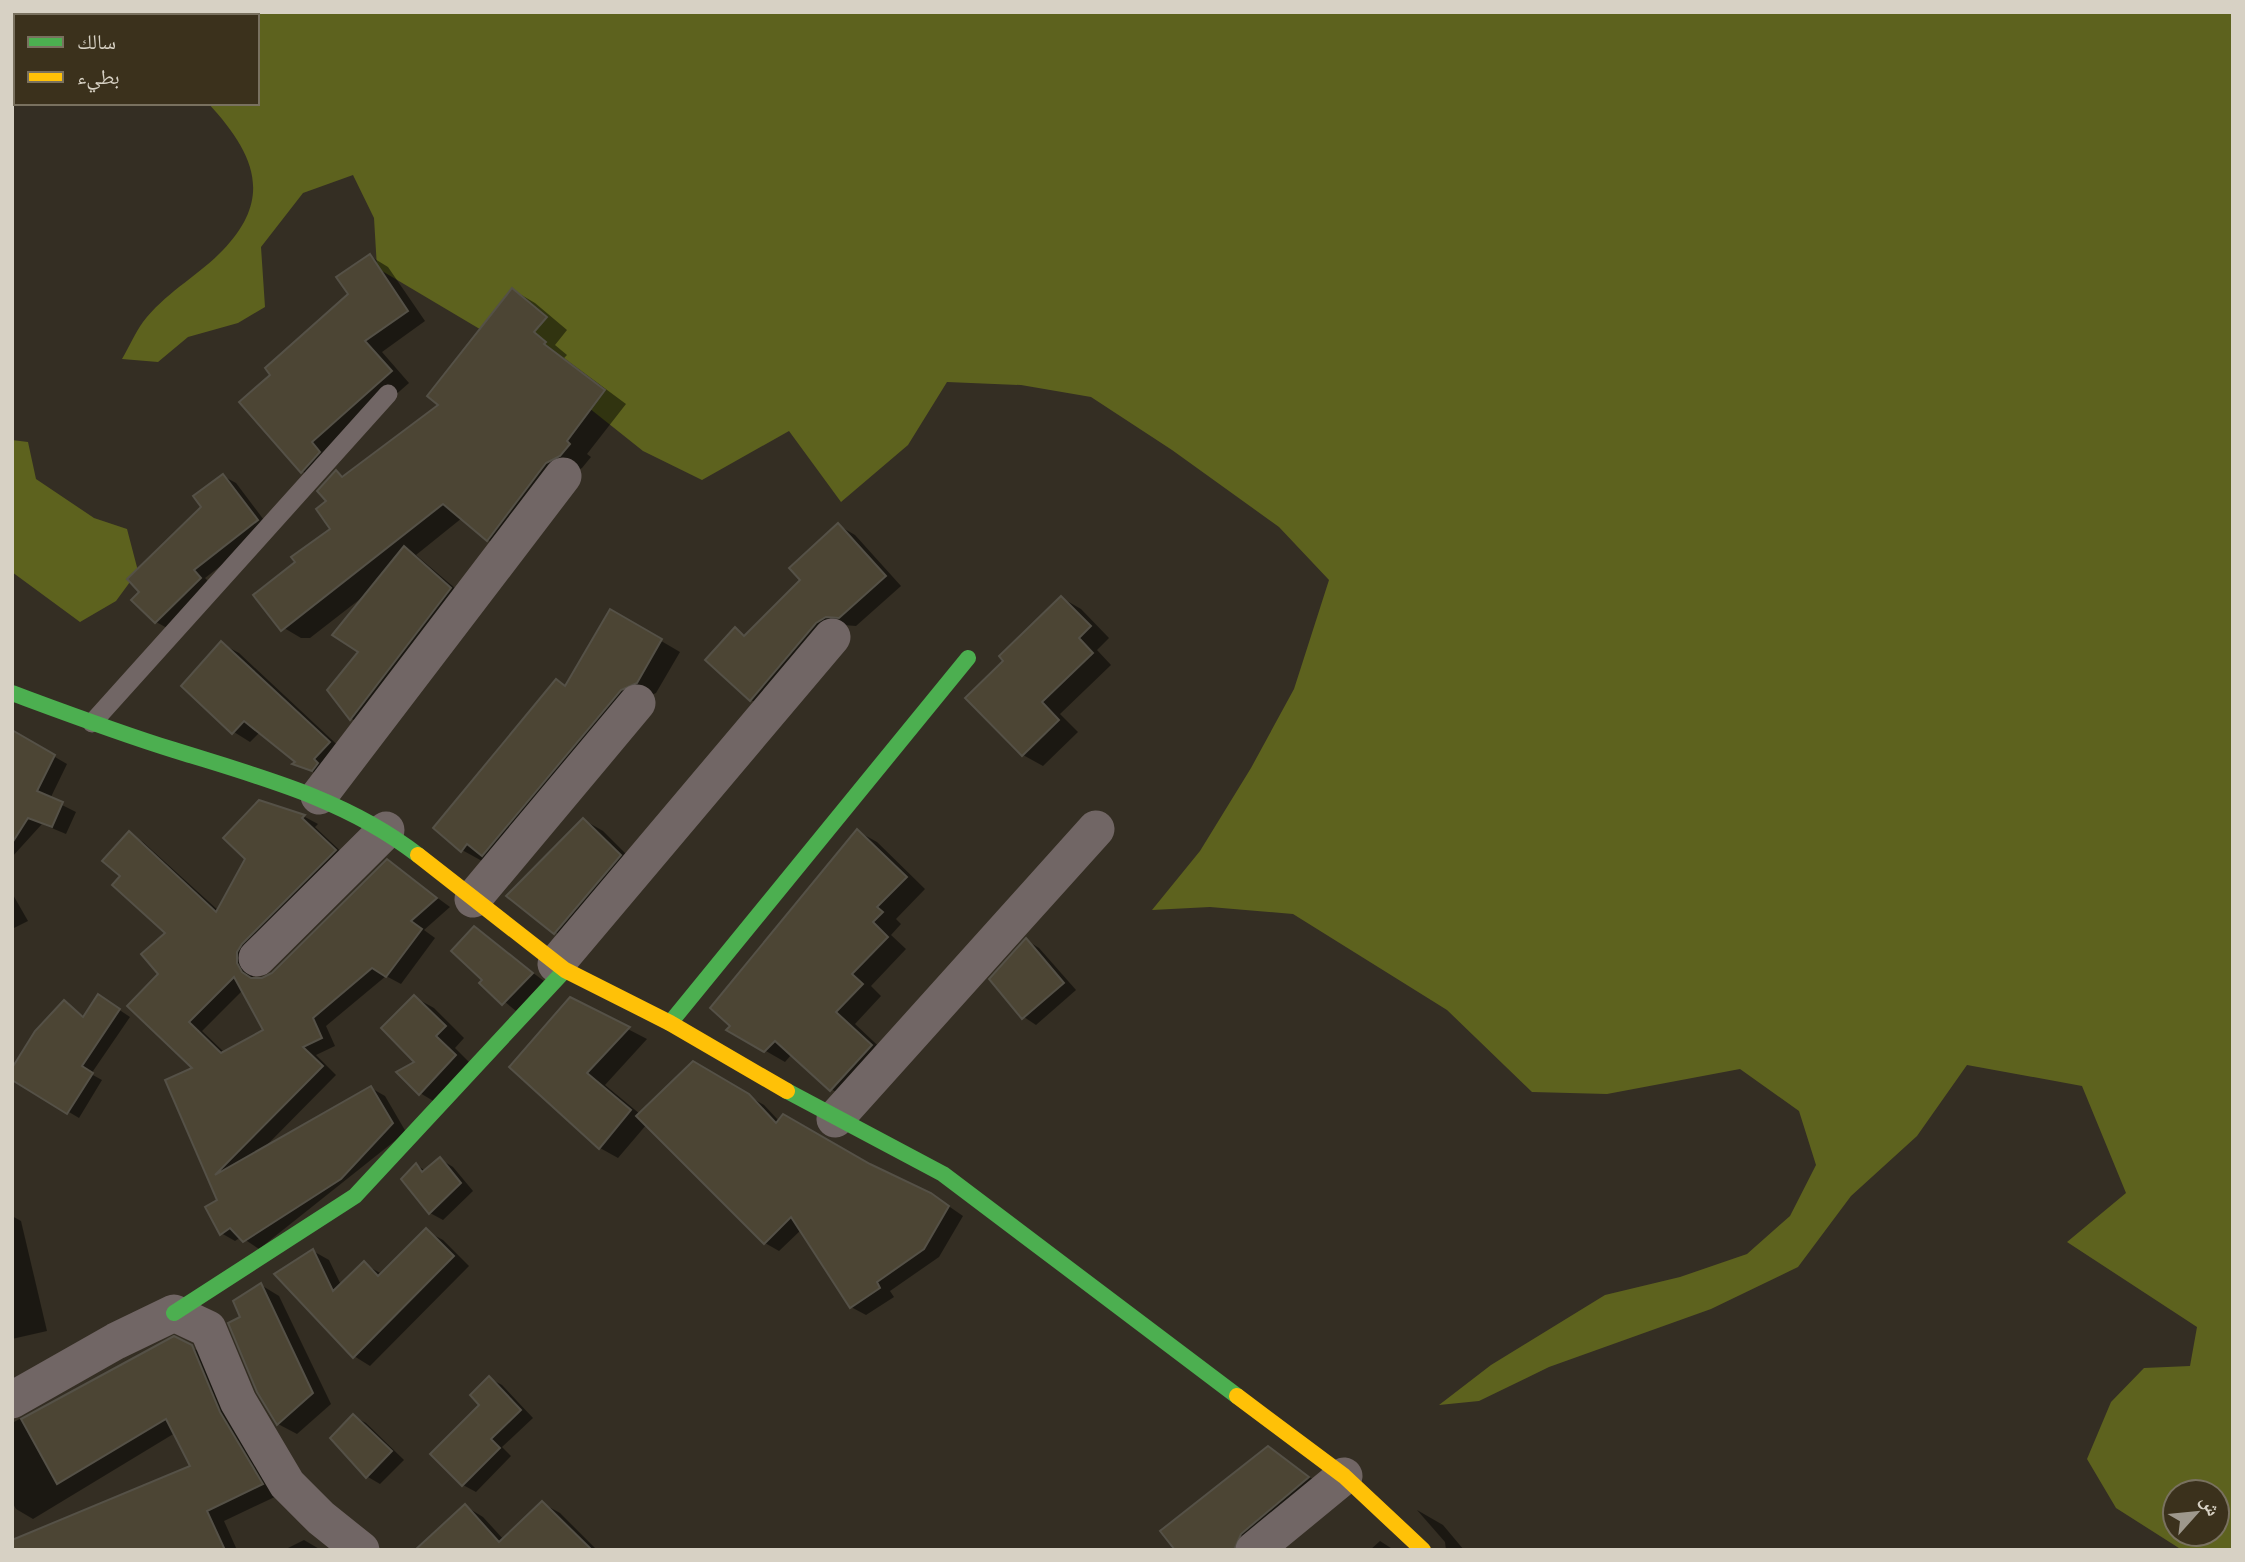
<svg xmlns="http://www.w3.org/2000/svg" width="2245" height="1562" font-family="Arial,'Noto Naskh Arabic',sans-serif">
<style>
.forest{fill:#5d621e;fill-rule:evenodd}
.shadow{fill:#0007;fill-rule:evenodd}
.building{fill:#4c4534;stroke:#555147;stroke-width:2;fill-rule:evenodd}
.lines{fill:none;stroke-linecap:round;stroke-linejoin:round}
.lane{stroke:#716665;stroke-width:19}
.street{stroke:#716665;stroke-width:37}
.fast{stroke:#4caf50;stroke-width:16}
.slow{stroke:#ffc107;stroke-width:16}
</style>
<rect width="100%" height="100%" fill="#342e23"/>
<g class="forest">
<path d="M73,12H2233V1550H2182L2116,1508L2087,1459L2111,1402L2144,1368L2190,1366L2197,1327L2067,1242L2126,1193L2082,1086L1967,1065L1917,1136L1851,1196L1798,1267L1711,1309L1549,1367L1479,1401L1439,1405L1491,1365L1605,1295L1680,1277L1747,1254L1790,1216L1816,1165L1799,1111L1740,1069L1607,1094L1532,1092L1447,1010L1293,914L1210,907L1152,910L1200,851L1251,768L1294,689L1329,580L1279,527L1172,450L1091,397L1021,385L947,382L908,445L841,502L789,431L702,480L643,451L520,353L377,268L374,218L353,175L303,193L261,247L265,307L238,323L188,337L158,362L122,359C129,347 135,333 143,322C165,293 198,276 223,250C275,196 253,152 208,103H257V16H79ZM2175,1492H2217V1534H2175Z"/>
<path d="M12,440L28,442L36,479L94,518L127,529L138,571L116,601L80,622L12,572Z"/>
</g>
<g class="shadow">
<path d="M370,256L388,267L425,321L382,352L409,383L329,453L320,482L302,471L351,295Z"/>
<path d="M513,290L535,303L567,330L555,345L567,355L564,358L626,404L587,454L591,457L582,468L568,475L510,552L488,540L462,518L416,555L469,600L370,730L352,719L329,690L361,652L364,596L310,638H301L279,625L297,562L333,530L329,502L336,472L345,477L441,405Z"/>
<path d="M223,476L236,483L270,528L205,578L213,586L169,629L156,622L203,507Z"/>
<path d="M838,525L855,535L901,586L856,626L843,625L768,709L751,700L708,660L735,630L747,636L803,580Z"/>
<path d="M1062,598L1081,609L1109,638L1097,650L1111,665L1060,714L1078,732L1043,766L1023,755L1005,661Z"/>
<path d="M610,611L680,652L656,693L641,700L482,861L462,850L557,681L567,687Z"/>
<path d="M222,644L239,653L346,753L330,779L295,764L297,761L260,732L250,742L234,732Z"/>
<path d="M12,732L67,764L50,799L76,812L66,834L42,824L12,857Z"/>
<path d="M301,816L297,826L305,817L318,824L315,827L349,859L251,973L255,980L273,974L387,861L450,907L424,930L435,938L401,984L386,976L326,1026L335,1046L316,1055L336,1075L264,1148L371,1088L385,1096L406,1132L259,1249L241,1237L235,1241L221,1233L219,1201L195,1069L161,974L168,933L122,876L129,834L143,842L219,911ZM243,990L265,1031L225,1053L202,1031Z"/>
<path d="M584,820L603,831L639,867L575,944L555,932Z"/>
<path d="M857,831L877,842L925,889L896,919L901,924L891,935L906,949L871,986L881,996L855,1024L891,1058L850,1100L831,1089L792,1054L785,1062L729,1030Z"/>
<path d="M12,893L28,921L12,929Z"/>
<path d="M474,929L544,981L516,1011L482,983L485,980Z"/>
<path d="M1026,940L1039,948L1076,990L1036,1025L1024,1017Z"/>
<path d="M414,997L434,1008L464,1038L455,1048L474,1067L440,1105L420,1093Z"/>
<path d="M570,999L647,1039L605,1085L640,1114L693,1064L764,1105L779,1121L931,1194L963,1216L939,1257L890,1291L894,1297L866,1315L851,1307L801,1230L779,1251L765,1243L647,1124L618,1158L600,1148L536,1036Z"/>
<path d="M65,1002L85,1017L109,1003L130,1017L91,1074L102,1080L79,1118L12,1078Z"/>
<path d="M440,1159L453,1167L473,1191L443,1220L430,1213L416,1165L426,1171Z"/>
<path d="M12,1216L21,1221L47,1331L12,1339Z"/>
<path d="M426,1231L443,1240L469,1266L370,1366L354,1356L313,1251L329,1260L341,1285L364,1264L382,1274Z"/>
<path d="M261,1285L279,1296L331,1404L297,1434L278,1424L242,1317Z"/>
<path d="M174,1338L209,1357L279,1495L224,1521L237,1550H26L192,1467L175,1433L33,1519L16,1509L12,1502V1423Z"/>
<path d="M489,1378L502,1385L533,1418L502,1447L511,1456L476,1492L463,1485Z"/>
<path d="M353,1416L366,1423L404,1460L380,1484L368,1477L332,1438Z"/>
<path d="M1268,1448L1327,1489L1256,1550H1177Z"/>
<path d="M542,1503L560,1513L597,1550H434L465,1506L483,1517L504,1540Z"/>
<path d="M1417,1510L1443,1525L1464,1550H1446L1445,1542Z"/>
<path d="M304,1540L321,1550H284Z"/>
<path d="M1380,1541L1394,1550H1370Z"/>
</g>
<g class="building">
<path d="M370,254L408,311L365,341L392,371L312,442L320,452L301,473L239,402L270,375L265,368L348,294L336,277Z"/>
<path d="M512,288L547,317L534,332L546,342L544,344L605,390L567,441L570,444L560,456L546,463L487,541L443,504L281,631L253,595L295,562L291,557L330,529L316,509L326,501L317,491L336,470L342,477L438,405L427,396Z"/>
<path d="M223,474L258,520L194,570L201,578L155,623L131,600L139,592L127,579L201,507L193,496Z"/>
<path d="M838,523L886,576L839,618L826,617L816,623L750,701L705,660L735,627L744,636L800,580L789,568Z"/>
<path d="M404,546L451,588L350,720L327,690L358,652L332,635Z"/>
<path d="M1061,596L1091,626L1079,638L1093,653L1042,702L1059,720L1022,756L965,698L1003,661L999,656Z"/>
<path d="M610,609L662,639L637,683L621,690L482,856L467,844L461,852L433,828L556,679L565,686Z"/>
<path d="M221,641L330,742L314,759L318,763L312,771L292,764L295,762L244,721L232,734L181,686Z"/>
<path d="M12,730L55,755L37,791L63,802L52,827L28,818L12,843Z"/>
<path d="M259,800L305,815L302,818L336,850L242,944L237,952V963L242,972L251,978H262L272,973L387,859L437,898L411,921L422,929L386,977L372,968L313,1018L322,1038L303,1047L323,1066L215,1175L371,1086L393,1123L341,1179L243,1242L230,1228L220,1235L205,1207L217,1200L165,1080L192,1068L127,1006L158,974L141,954L165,933L112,885L120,876L102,861L129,831L216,912L245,859L223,838ZM234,977L263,1030L221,1053L189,1022Z"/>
<path d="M583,818L621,855L554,934L506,896Z"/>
<path d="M857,829L907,877L877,907L883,912L873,922L888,937L852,974L863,984L836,1012L872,1045L830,1091L775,1041L764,1052L726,1030L730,1026L710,1008Z"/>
<path d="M474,926L533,973L502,1005L479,983L482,980L451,951Z"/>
<path d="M1026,938L1064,983L1022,1019L989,979Z"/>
<path d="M98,994L120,1009L82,1066L93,1073L67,1114L12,1080V1068L35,1031L64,1000L83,1017Z"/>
<path d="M414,995L446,1026L436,1036L456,1055L419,1095L396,1072L414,1062L381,1028Z"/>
<path d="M570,997L630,1027L587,1073L631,1110L599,1149L509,1067Z"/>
<path d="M693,1061L749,1094L776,1123L783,1114L870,1164L931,1193L949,1206L924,1249L877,1282L880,1288L850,1308L791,1217L764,1244L636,1116Z"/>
<path d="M440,1157L461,1183L429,1214L401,1179L416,1163L422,1172Z"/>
<path d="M426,1228L454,1256L353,1358L274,1274L313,1249L333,1291L364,1261L378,1276Z"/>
<path d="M261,1283L313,1393L277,1425L257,1392L228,1323L240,1317L233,1301Z"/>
<path d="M174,1336L192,1345L220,1412L263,1484L207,1511L225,1550H12V1540L190,1466L166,1419L57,1484L21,1419Z"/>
<path d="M489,1376L521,1410L491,1439L500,1448L462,1486L430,1454L479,1405L470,1395Z"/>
<path d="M353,1414L392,1451L366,1478L330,1438Z"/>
<path d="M1268,1446L1309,1477L1241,1534L1234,1550H1175L1160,1531Z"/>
<path d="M542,1501L592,1550H415L465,1504L499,1542Z"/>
</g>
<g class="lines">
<path class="lane" d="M92,723L388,394"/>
<g class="street">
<path d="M319,796L563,476"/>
<path d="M473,899L637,703"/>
<path d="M257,958L386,830"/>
<path d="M556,964L832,637"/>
<path d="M835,1119L1096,829"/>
<path d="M12,1400L116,1341L174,1313L208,1329L238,1401L287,1484L321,1518L361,1550"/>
<path d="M1254,1550L1344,1476"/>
</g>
<g class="fast">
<path d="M12,693C66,713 119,733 174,750C260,777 346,799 418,855"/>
<path d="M670,1023L968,658"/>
<path d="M787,1091L943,1174L1237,1396"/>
<path d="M174,1313L355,1196L565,970"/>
</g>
<g class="slow">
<path d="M418,855L565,970L670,1023L787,1091"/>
<path d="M1237,1396L1344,1476L1423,1550"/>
</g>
</g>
<rect width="2245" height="1562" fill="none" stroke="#d7d1c4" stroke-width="28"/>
<rect x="14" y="14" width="245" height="91" fill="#3b311c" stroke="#79715f" stroke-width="2"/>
<rect x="28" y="37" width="35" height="10" fill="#4caf50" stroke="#79715f" stroke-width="2"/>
<text x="77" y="49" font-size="21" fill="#d7d1c4">سالك</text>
<rect x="28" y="72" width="35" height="10" fill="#ffc107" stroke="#79715f" stroke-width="2"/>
<text x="77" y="84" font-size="21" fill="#d7d1c4">بطيء</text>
<g transform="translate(2196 1513) rotate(63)"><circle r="33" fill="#3b311c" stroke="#79715f" stroke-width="2"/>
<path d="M0-5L12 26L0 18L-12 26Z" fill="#9e988c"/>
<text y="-10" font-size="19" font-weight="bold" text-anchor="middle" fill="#d7d1c4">ش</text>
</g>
</svg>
